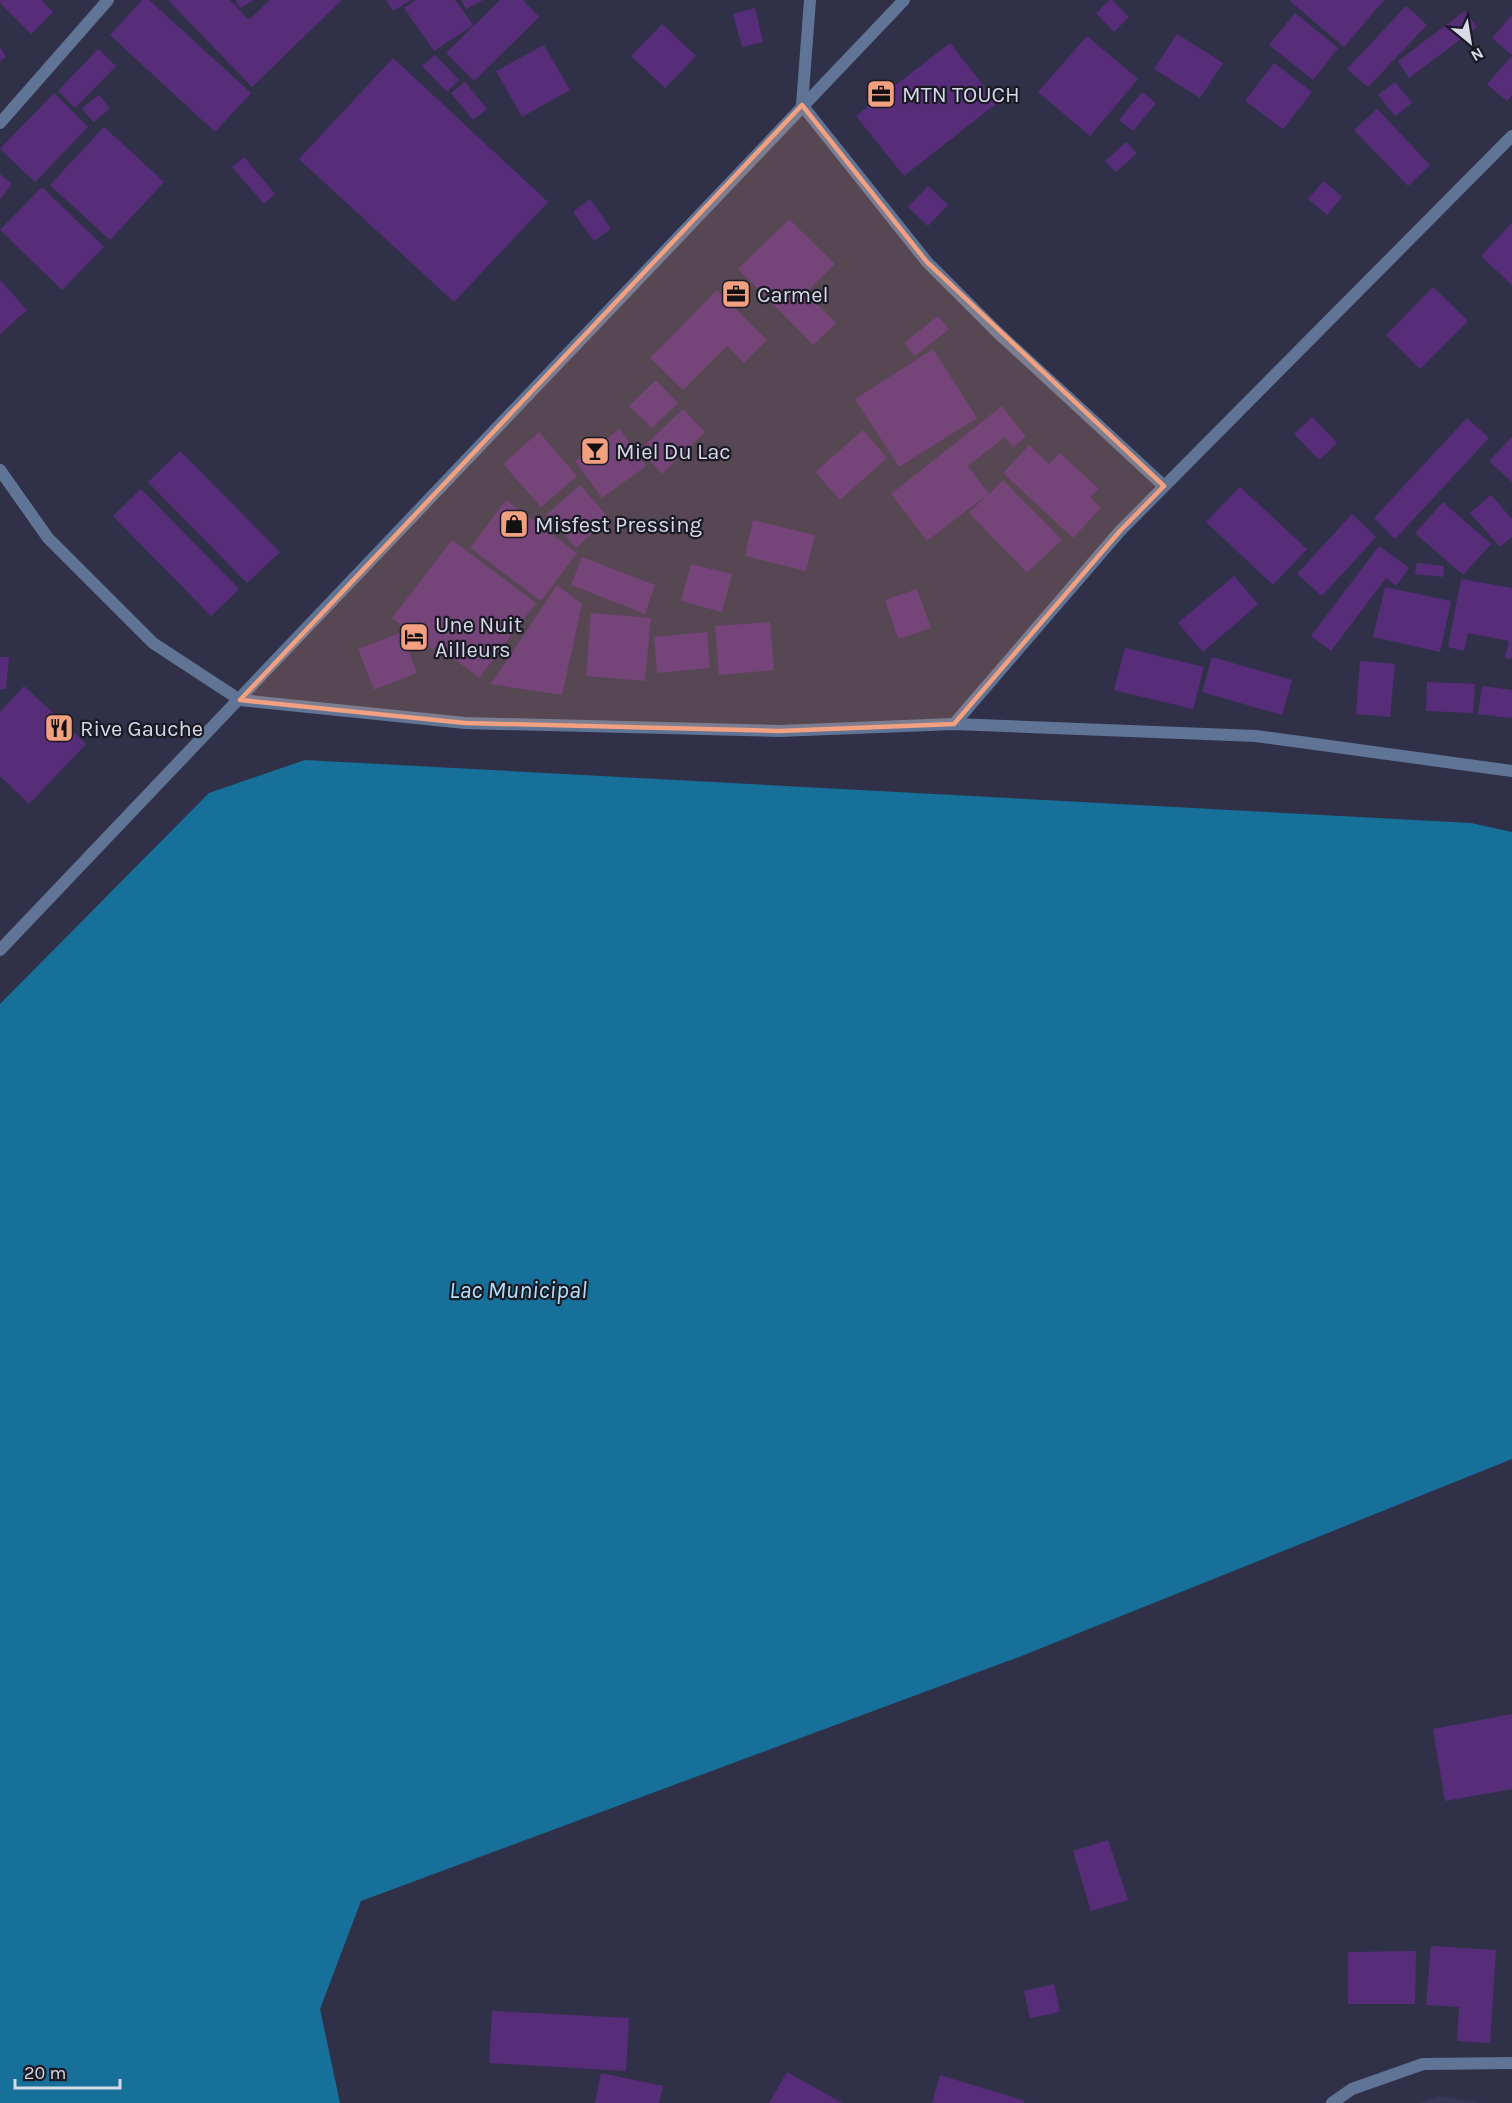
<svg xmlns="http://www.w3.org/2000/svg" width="1512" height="2103" font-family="Karla,sans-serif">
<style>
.built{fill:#383957}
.water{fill:#177099}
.building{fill:#572d79}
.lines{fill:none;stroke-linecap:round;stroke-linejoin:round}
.minor{stroke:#607596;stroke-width:12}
.tertiary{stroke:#607596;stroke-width:12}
.marked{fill:#f2a07f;fill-opacity:0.2;stroke:#f2a07f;stroke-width:4.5;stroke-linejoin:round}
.labels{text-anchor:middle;stroke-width:4.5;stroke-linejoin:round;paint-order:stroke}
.poi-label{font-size:22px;fill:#d9dae9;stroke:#1a1a25;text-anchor:start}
.water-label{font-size:24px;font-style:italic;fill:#b1e0fd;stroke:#1a1a25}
</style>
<rect width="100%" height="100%" fill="#303149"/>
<path class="built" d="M1438,2096L1482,2103H1419Z"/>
<path class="water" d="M305,760L1471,823L1512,832V1459L1019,1657L361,1901L320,2009L340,2103H0V1004L209,793Z"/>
<g class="building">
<path d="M0,0H41L53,12L31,34L0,3Z"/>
<path d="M142,0H149L251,93L215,132L110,35Z"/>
<path d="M168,0H230L249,20L270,0H342L252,87Z"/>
<path d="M236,0H254L240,8Z"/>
<path d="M386,0H411L393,11Z"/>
<path d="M416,0H455L473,25L434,51L404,8Z"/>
<path d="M461,0H483L466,9Z"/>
<path d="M500,0H523L539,17L474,81L446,53Z"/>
<path d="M1110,0H1112L1129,17L1114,32L1096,13Z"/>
<path d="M1289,0H1384L1344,47Z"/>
<path d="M1406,6L1427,25L1368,87L1347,69Z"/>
<path d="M755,8L763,42L742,47L733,14Z"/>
<path d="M1465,11L1477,27L1409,78L1398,61Z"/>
<path d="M1295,13L1338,48L1313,80L1269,45Z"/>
<path d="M1512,15V55L1492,38Z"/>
<path d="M662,24L696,56L665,88L631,56Z"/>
<path d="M1177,34L1223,63L1200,98L1154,69Z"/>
<path d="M1087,36L1138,79L1090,136L1038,92Z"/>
<path d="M950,43L997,103L904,176L856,116Z"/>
<path d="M544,45L570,90L522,117L496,71Z"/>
<path d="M0,47L6,57L0,61Z"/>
<path d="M98,49L116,66L75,108L58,91Z"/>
<path d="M435,55L459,80L447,92L422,66Z"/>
<path d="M1512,56V95L1507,101L1487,84Z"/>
<path d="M393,58L548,202L454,302L299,159Z"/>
<path d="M1274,63L1312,92L1283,129L1245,101Z"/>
<path d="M465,82L487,109L473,120L451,93Z"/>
<path d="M1395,82L1412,103L1395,116L1378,95Z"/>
<path d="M1142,92L1156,103L1133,131L1119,120Z"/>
<path d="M54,93L88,127L35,182L0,149Z"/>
<path d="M99,95L110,109L93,122L82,108Z"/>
<path d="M1377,109L1430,165L1408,186L1354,130Z"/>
<path d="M104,127L164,182L110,240L50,185Z"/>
<path d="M1126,142L1137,153L1116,172L1105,161Z"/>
<path d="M244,157L275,194L264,204L232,167Z"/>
<path d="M0,174L12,184L0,199Z"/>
<path d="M1324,181L1342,197L1327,215L1308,199Z"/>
<path d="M928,186L948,205L928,226L908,207Z"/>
<path d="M42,187L104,247L62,290L0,230Z"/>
<path d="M590,199L611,229L594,241L573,212Z"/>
<path d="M789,219L835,264L806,293L836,323L813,345L738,269Z"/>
<path d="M1512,223V285L1481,256Z"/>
<path d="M0,280L27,310L0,334Z"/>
<path d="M1433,287L1468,321L1420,369L1386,335Z"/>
<path d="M717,290L767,340L744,363L727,346L683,390L650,358Z"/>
<path d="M938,316L949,329L915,356L904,343Z"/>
<path d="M933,349L977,418L899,467L855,399Z"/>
<path d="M656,380L678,403L652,428L629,406Z"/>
<path d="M1002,406L1026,437L1013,447L1005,437L968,466L989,494L1003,480L1062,540L1027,573L969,513L987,495L927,541L891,494Z"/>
<path d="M683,409L705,432L662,474L640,450Z"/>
<path d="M1312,417L1337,443L1319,460L1294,434Z"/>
<path d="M1467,418L1489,438L1395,539L1374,518Z"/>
<path d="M620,429L646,466L602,498L575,461Z"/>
<path d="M863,430L887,458L840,500L815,472Z"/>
<path d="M539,432L577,476L541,507L503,464Z"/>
<path d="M1512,437V482L1489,461Z"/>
<path d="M1029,445L1049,464L1060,453L1099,489L1090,497L1101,508L1073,538L1003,473Z"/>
<path d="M180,451L280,552L247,583L148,482Z"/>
<path d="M580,485L609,518L576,548L546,515Z"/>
<path d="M1240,487L1307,549L1273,585L1206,522Z"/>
<path d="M141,489L239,589L211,616L113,516Z"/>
<path d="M1491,495L1512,519V537L1500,547L1470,513Z"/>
<path d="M506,500L577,553L541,601L470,548Z"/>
<path d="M1443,502L1491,544L1463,575L1415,533Z"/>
<path d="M1352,514L1376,537L1322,596L1297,574Z"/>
<path d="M753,520L815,535L806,571L745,556Z"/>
<path d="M452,540L536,603L479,678L436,645L433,650L392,618Z"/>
<path d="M1379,546L1409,568L1396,586L1386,578L1331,651L1311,636Z"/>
<path d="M582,557L655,585L645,614L571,585Z"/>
<path d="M1417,563L1444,566L1443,577L1415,574Z"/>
<path d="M691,564L732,574L722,612L681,601Z"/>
<path d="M1234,576L1258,604L1203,652L1178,623Z"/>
<path d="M1461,579L1512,588V659L1505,658L1509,641L1468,633L1464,651L1448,647Z"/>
<path d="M557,585L582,604L562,695L491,684Z"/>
<path d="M1385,587L1451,601L1440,652L1373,637Z"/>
<path d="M917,589L931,628L898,639L885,600Z"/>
<path d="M591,613L651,618L645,681L586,676Z"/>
<path d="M770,622L774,670L719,675L715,626Z"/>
<path d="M402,632L417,673L374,690L358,649Z"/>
<path d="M707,632L710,668L657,673L654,637Z"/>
<path d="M1125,648L1204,667L1193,709L1114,690Z"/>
<path d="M0,657H9L6,689H0Z"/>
<path d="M1212,657L1292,680L1282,715L1202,692Z"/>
<path d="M1360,661L1395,664L1390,717L1356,714Z"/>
<path d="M1427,682L1475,684L1473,713L1426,711Z"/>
<path d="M24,686L86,744L29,804L0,776V712Z"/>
<path d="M1482,686L1512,690V718L1478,714Z"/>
<path d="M1512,1714V1789L1445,1801L1433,1729Z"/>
<path d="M1108,1840L1128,1900L1091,1911L1073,1851Z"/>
<path d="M1431,1946L1496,1950L1490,2043L1457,2041L1459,2007L1426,2005Z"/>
<path d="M1416,1951L1415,2004H1348V1952Z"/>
<path d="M1054,1984L1060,2012L1030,2018L1024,1991Z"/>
<path d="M492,2011L629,2018L626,2071L489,2063Z"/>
<path d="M787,2072L842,2103H769Z"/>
<path d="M601,2073L663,2086L659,2103H595Z"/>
<path d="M940,2075L1025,2101L1024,2103H932Z"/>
</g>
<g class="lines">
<g class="minor">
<path d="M810,0L802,105L927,262L996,331L1164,486"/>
<path d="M0,123L108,0"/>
<path d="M0,470L48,538L153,643L240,700L465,723L779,731L954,724L1256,736L1512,771"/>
<path d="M954,724L1120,531L1512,136"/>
<path d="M1332,2103L1352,2089L1423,2064L1512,2063"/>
</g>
<path class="tertiary" d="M0,950L904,0"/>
</g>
<path class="marked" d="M802,105L927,262L1164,486L1120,531L954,724L779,731L465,723L240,700Z"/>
<defs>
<g id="office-square" transform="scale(1.5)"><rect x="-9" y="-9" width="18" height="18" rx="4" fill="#f2a07f" stroke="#1a1a25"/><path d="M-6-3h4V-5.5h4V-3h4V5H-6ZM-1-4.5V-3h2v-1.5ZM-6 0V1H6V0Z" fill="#111"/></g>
<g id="bar-square" transform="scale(1.5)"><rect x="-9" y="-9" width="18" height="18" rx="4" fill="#f2a07f" stroke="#1a1a25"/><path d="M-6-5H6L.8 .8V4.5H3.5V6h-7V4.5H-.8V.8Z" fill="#111"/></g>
<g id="shop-square" transform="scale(1.5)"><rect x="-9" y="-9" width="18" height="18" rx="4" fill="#f2a07f" stroke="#1a1a25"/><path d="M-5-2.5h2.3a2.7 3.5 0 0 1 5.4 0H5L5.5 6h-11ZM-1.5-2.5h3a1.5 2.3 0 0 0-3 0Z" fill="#111"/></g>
<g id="hotel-square" transform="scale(1.5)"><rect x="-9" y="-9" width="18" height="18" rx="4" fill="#f2a07f" stroke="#1a1a25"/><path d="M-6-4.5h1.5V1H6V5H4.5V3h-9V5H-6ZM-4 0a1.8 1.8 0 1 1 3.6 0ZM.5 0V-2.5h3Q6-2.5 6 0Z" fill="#111"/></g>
<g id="restaurant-square" transform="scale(1.5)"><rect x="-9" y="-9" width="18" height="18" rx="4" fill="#f2a07f" stroke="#1a1a25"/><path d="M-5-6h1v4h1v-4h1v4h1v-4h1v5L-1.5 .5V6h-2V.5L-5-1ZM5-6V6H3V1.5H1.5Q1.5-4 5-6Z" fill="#111"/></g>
</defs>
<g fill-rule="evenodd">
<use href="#office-square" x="881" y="94"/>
<use href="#office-square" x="736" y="294"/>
<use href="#bar-square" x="595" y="451"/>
<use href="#shop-square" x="514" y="524"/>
<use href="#hotel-square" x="414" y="637"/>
<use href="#restaurant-square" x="59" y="728"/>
</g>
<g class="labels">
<g class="poi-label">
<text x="902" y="102">MTN TOUCH</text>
<text x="757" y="302">Carmel</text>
<text x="616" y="459">Miel Du Lac</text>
<text x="535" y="532">Misfest Pressing</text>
<text x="435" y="632">Une Nuit<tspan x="435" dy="25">Ailleurs</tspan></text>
<text x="80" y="736">Rive Gauche</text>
</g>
<g class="water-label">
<text x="518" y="1298">Lac Municipal</text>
</g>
</g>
<g transform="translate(1470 42) rotate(150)" stroke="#1a1a25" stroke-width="4.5" paint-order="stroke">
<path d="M0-4.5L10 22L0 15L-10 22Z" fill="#d9dae9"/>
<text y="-9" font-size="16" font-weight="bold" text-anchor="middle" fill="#d9dae9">N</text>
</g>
<path d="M15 2079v9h105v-9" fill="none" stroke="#d9dae9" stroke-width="3"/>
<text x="24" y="2079" font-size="18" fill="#d9dae9" stroke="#1a1a25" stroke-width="4.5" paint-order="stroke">20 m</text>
</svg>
